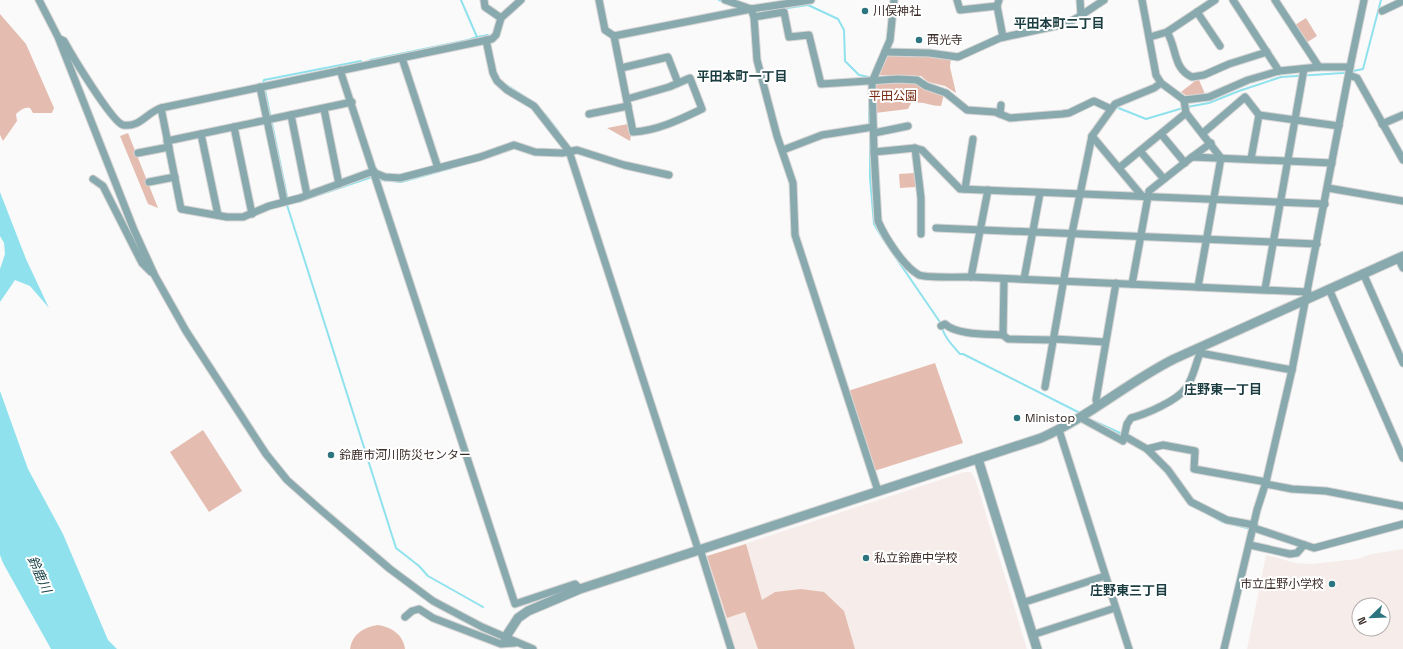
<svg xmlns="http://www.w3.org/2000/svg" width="1403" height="649" font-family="'Space Grotesk','Noto Sans JP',sans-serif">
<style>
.built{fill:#f6edea;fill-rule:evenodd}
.green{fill:#e5bdb0}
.water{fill:#8fe2ed}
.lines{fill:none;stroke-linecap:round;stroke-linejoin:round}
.stream{stroke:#8fe2ed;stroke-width:2}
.minor-casing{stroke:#d8d5d4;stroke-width:9}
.tertiary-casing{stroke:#d8d5d4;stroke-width:11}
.minor{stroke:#88aaae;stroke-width:7}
.tertiary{stroke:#88aaae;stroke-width:9}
.poi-dot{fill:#2c757e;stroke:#fff;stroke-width:1.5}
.labels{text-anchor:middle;stroke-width:4;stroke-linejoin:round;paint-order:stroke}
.poi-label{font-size:12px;fill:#3b2d28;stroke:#fff;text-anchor:start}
.park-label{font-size:12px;fill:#74290f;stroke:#fff}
.neighbourhood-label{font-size:13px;font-weight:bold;fill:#1b3d41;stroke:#fff}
.water-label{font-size:13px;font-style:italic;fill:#1b4348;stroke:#fff}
</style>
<rect width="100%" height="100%" fill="#fafafa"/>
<g class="built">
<path d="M964,472H971L976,481L1027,649H734L704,557Z"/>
<path d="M1403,549V649H1247L1266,555L1296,563L1312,564L1357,559L1372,554ZM1359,605H1383V629H1359Z"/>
</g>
<g class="green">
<path d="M0,14L26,44L54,108L52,113H33L30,108C24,107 21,110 16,114L17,121L3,141L0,135Z"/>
<path d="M1306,18L1317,36L1306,43L1295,25Z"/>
<path d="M887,55H929L951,58L950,67L956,93L945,86L928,82L921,76L879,75Z"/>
<path d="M1199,80L1205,94L1187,96L1181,92L1195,81Z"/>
<path d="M916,82L944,94L941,106C928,106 925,101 911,103L908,109L875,113L874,85L877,83Z"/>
<path d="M628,124L631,135L630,141L607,128Z"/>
<path d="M128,133L158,208L148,204L120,136Z"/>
<path d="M914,173L916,187L900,188L899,174Z"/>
<path d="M935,363L963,443L874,471L848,391Z"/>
<path d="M203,430L242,491L209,512L170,452Z"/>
<path d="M746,544L762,600L775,592L801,589L824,592L844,611L855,649H758L745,612L727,618L707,556Z"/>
<path d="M378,625C391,627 403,634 405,649H350C352,634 364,627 378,625Z"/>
</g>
<g class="water">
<path d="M0,192L26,259L49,308L30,286L15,280L0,302V269L5,254L4,243L0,236Z"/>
<path d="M0,391L28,469L63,534L108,640L117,649H51L3,563L0,555Z"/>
</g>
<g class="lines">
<g class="stream">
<path d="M461,0L477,37L488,35V38"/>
<path d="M719,0L724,2"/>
<path d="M781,9L808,5L838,19L844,30L845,61L859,75L869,77V79"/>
<path d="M759,13L773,10"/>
<path d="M370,60L468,40L477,37"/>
<path d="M263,83L264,80L361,61"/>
<path d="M869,83V125"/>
<path d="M505,84L535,103"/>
<path d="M265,90L287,196"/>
<path d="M1116,107L1146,119L1183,108"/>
<path d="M1187,107L1209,103L1239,91L1281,77L1343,73L1363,69L1381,0"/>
<path d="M545,114L559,132"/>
<path d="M870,129V178L874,224L883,239L942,325C942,335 953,346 960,354H963L1080,413"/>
<path d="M380,180L401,182L452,168"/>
<path d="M298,202L372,177"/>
<path d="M287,205L396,548L419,566L428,576L483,607"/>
<path d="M1094,421L1120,433"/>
<path d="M1208,514L1222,522L1251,529"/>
</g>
<g class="minor-casing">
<g id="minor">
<path d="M39,0L58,37L134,230L155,276L186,331L266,454L287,480L322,511L390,569L433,601L482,627L533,649"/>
<path d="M484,0L485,7L501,18"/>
<path d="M599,0L605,30L614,36L751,9L811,0"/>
<path d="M725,0L751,9"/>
<path d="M894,0L890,40L872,82L874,152L915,148L922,150L960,189L1325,204"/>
<path d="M957,0L960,10L997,6"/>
<path d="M999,0L997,6L1003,37"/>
<path d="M1080,0L1081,15"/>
<path d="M1142,0L1156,75L1161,83L1184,100L1209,97L1248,80L1279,71L1319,67H1350"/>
<path d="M1233,0L1279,71"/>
<path d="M1275,0L1319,67"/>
<path d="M751,9L754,17L757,60L777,136L793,183L795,235L878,491"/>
<path d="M1382,11L1403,1"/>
<path d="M1197,12L1220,46"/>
<path d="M754,17L784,12L789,37L809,35L821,84L898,79L917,80L926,86L946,93L967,110L995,112L1010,118L1062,114L1069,113L1094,101L1111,109"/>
<path d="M1167,32C1177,48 1173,69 1192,77L1204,75L1229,64L1267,52"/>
<path d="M614,36L633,132C657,131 681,119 702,109L690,78L669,87L627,99"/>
<path d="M1150,37L1167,32L1215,0"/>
<path d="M60,39L64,41C71,54 112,122 123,125C140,128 147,112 161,108L492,39L496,35L501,18L521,0"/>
<path d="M486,40L493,73L497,81L507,90L534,106L569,151L698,549"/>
<path d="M885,52L929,53L958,57L1000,38L1065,24L1077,18L1104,0"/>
<path d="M402,58L438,168"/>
<path d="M621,68L668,57L678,83"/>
<path d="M340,70L515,604L575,584L580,589"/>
<path d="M1349,75L1357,78L1403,160"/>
<path d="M260,87L284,201"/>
<path d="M1184,100L1186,113L1221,158L1198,287"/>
<path d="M161,108L181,209L227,217H243L269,206L300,198L374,171"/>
<path d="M324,109L339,184"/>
<path d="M589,114L628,106"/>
<path d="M1000,114L1001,105"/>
<path d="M291,115L307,195"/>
<path d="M1382,124L1403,115"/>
<path d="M234,127L252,214"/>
<path d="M874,133L908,126"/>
<path d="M1203,133L1245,97L1259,115L1339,126"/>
<path d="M201,134L218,215"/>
<path d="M1161,134L1185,163"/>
<path d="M1092,136L1142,196"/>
<path d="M167,141L352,102"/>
<path d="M915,148L921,198V234"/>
<path d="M783,150L822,135L873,127"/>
<path d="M1140,151L1164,179"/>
<path d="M874,152L878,221C885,237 903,266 919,275C926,278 961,277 971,277"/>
<path d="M138,153L169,147"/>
<path d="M1192,157L1211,143"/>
<path d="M1251,159L1259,115"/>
<path d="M1119,168L1186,113"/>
<path d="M375,173L385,177L400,178L480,157L514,145L535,152L562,153L577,150L624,165L669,175"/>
<path d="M93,179L103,186L142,263L151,272"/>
<path d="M149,182L175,177"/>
<path d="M1328,188L1403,201"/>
<path d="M965,189L973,139"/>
<path d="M988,190L971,277L1308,292"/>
<path d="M936,228L1317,244"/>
<path d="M1398,258L1403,268"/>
<path d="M1363,273L1403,363"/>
<path d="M1004,279L1003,335L1008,339L1053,340"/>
<path d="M1024,279L1040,193"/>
<path d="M1132,284L1149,191L1192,157L1332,163"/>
<path d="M1265,289L1304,69"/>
<path d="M1329,289L1403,458"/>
<path d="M941,326L945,324C956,335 988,334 1003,335"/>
<path d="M1054,339L1105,342"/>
<path d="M1198,349L1200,353L1292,370"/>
<path d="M1045,387L1072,233L1092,136L1115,104L1154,88L1161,83"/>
<path d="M1098,406L1096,400L1116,283"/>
<path d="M1081,418L1123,441L1127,424L1131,418C1146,414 1177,401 1186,388C1193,379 1196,363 1200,353"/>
<path d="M1059,430L1129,649"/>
<path d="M1126,437L1147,449L1168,470L1191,502L1227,520L1254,525"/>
<path d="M1147,449L1163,445L1195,451L1194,469L1266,482"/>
<path d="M1266,484L1292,489L1326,491L1403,506"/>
<path d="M1254,528L1314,548L1403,524"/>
<path d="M1250,545L1290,554L1297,553L1304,545"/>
<path d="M700,549L731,649"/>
<path d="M1022,603L1105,576"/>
<path d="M405,617L412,611L419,609L433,618L501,644L515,643"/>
<path d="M1032,635L1115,608"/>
<path d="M1224,649L1257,510L1266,482L1292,370L1350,67L1364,0"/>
</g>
</g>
<g class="tertiary-casing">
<g id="tertiary">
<path d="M978,459L1037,649"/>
<path d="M505,638L518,618L528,611L580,589L1041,438C1089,417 1128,382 1174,359L1403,256"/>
</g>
</g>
<use href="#minor" class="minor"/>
<use href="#tertiary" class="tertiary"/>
</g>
<g class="poi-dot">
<circle cx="865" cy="11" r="4"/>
<circle cx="919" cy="40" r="4"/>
<circle cx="1017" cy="418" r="4"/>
<circle cx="331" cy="455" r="4"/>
<circle cx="866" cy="558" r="4"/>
<circle cx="1332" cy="584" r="4"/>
</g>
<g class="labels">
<g class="poi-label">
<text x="873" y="15">川俣神社</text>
<text x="927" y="44">西光寺</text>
<text x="1025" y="422">Ministop</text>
<text x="339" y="459">鈴鹿市河川防災センター</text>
<text x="874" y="562">私立鈴鹿中学校</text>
<text x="1324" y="588" text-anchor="end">市立庄野小学校</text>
</g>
<g class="park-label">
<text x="893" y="100">平田公園</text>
</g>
<g class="neighbourhood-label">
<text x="1059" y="28">平田本町二丁目</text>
<text x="742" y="81">平田本町一丁目</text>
<text x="1223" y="394">庄野東一丁目</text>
<text x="1129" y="595">庄野東三丁目</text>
</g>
<g class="water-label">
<text transform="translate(40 574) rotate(66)" y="5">鈴鹿川</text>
</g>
</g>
<g transform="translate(1371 617) rotate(247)"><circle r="19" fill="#ffffff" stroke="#b1aba9"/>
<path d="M0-3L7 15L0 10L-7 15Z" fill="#2c757e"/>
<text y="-6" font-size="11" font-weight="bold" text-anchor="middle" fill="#3b2d28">N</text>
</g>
</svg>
